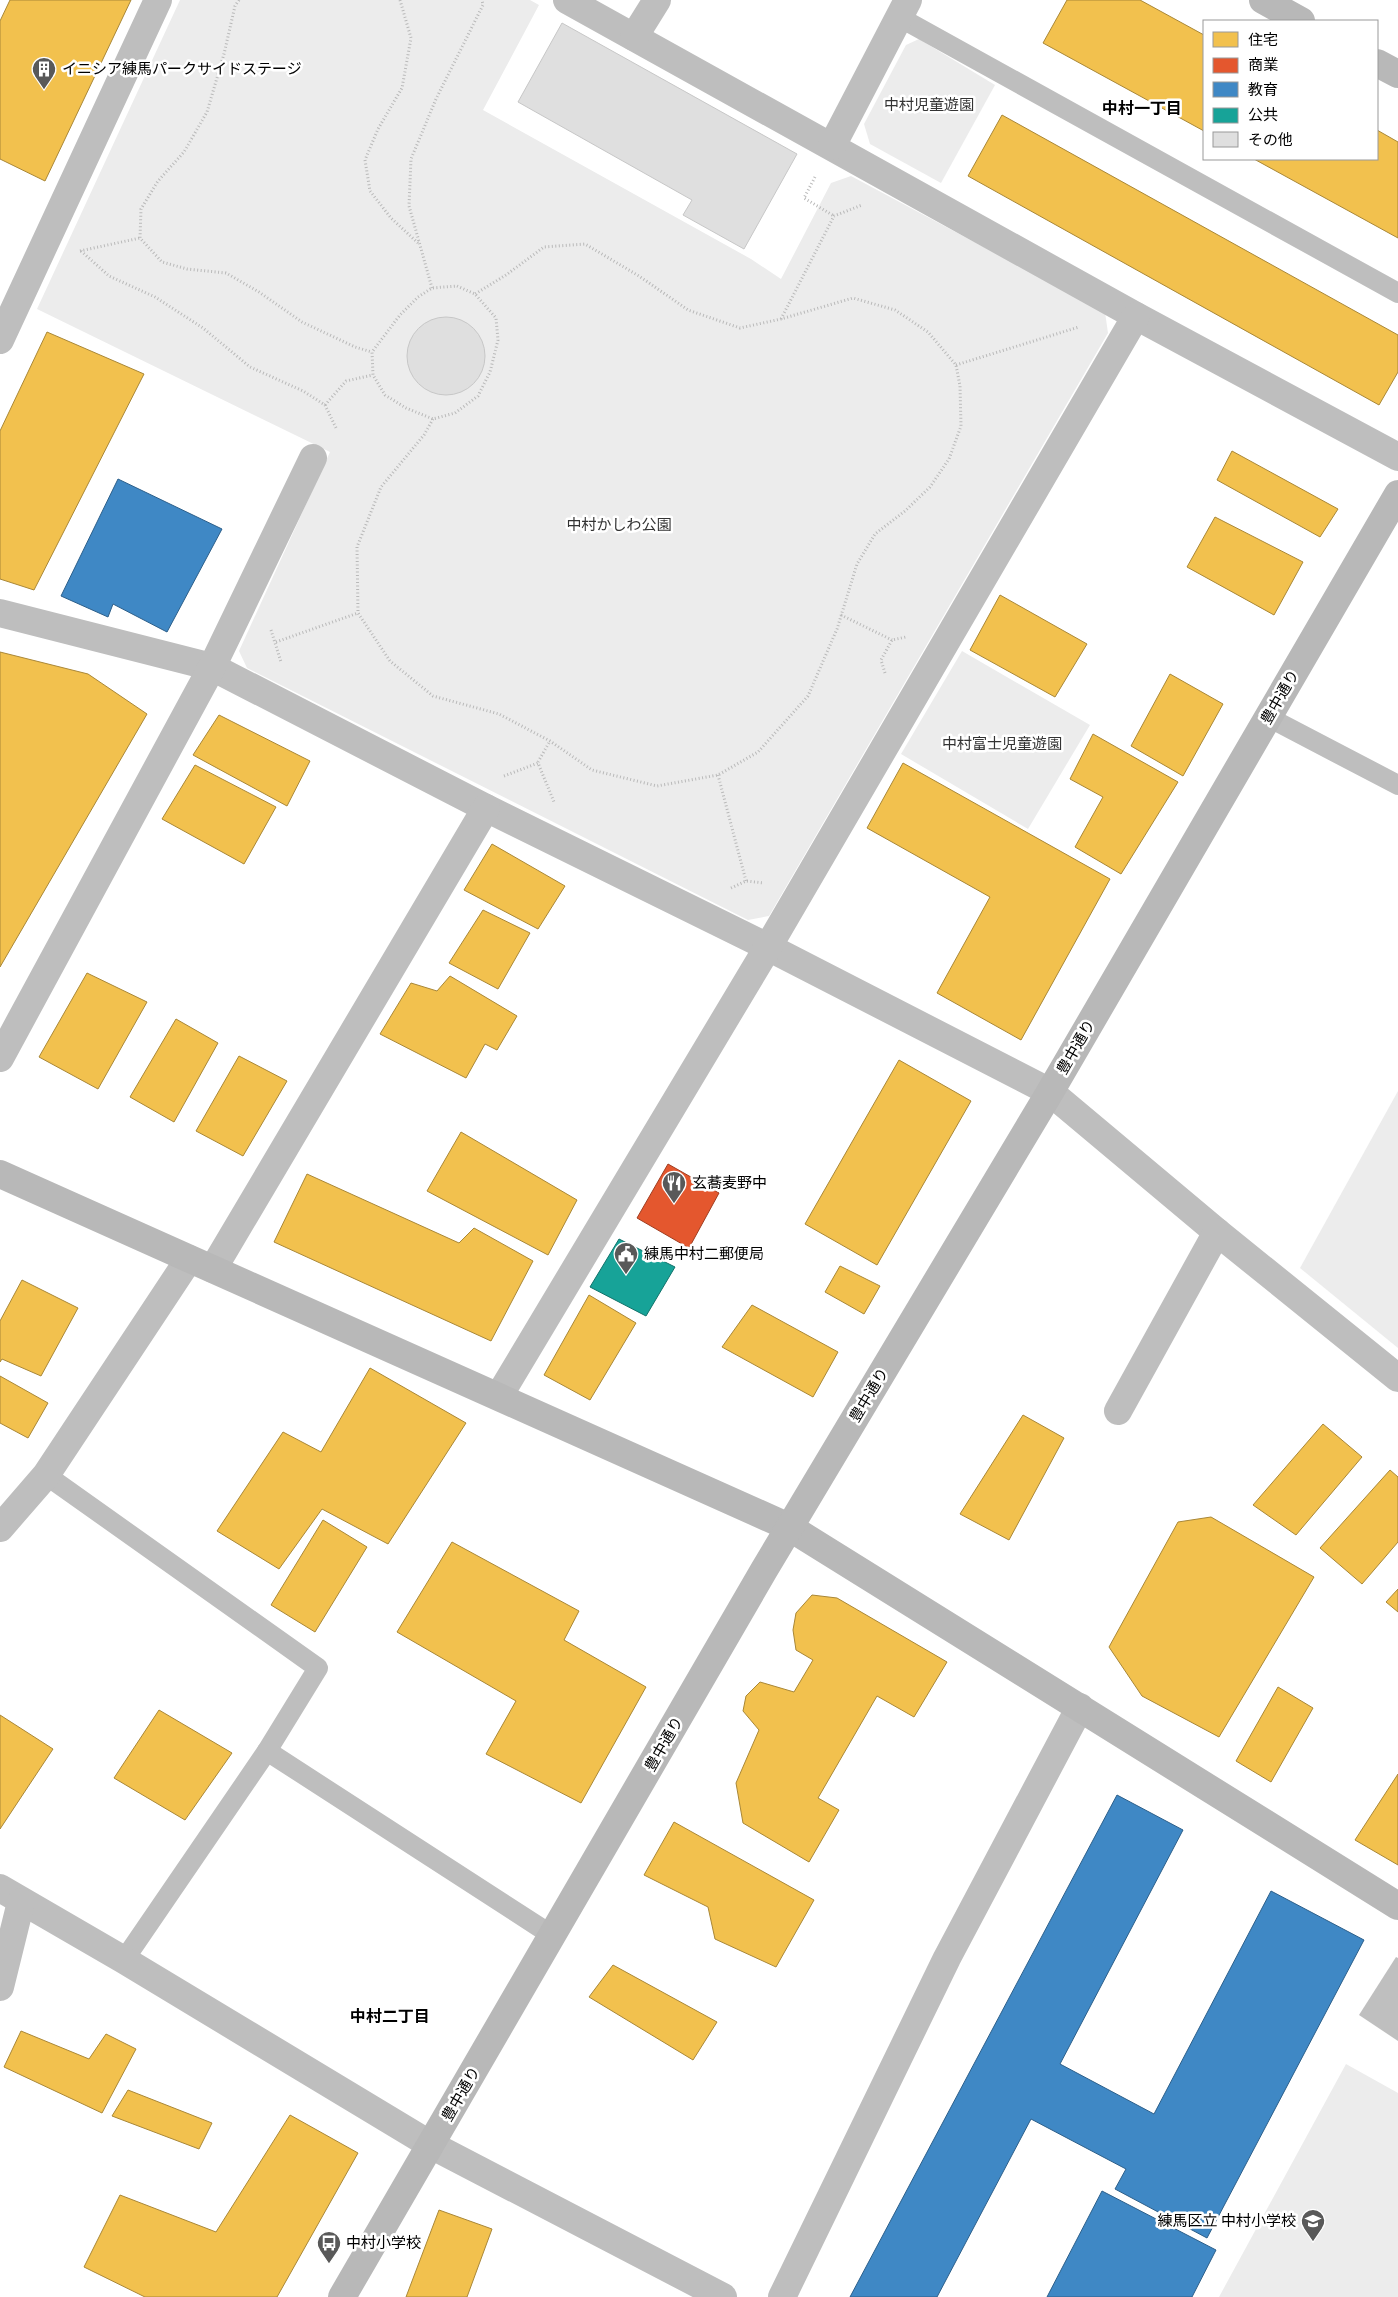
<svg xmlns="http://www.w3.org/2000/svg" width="1398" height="2297" font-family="'Fira Sans Condensed','Noto Sans JP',sans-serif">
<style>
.green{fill:#ececec}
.water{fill:#bfbfbf}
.homes{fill:#f2c14e;stroke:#a98737}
.shops{fill:#e4572e;stroke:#a03d20}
.schools{fill:#3f88c5;stroke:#2c5f8a}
.public{fill:#17a398;stroke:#10726a}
.building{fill:#dfdfdf;stroke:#c7c7c7}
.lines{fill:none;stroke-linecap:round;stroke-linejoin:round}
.path{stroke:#b9b9b9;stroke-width:3;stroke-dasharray:1 2.5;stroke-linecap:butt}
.lane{stroke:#bebebe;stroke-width:20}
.street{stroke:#bebebe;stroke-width:28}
.secondary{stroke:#b8b8b8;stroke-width:28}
.labels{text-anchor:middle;stroke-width:5;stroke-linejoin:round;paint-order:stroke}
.poi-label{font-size:15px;fill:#000;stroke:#fff;text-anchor:start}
.park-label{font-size:15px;fill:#333;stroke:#fff}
.street-label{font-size:15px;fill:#000;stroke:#fff}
.neighbourhood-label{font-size:16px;font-weight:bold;fill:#000;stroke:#fff}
</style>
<rect width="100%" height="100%" fill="#fff"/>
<g class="green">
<path d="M180,0H530L539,5L483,110L751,259L781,279L831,183L851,176L1105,312L1108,333L769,916L748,920L247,668L239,651L330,452L37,309Z"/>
<path d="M919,39L995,85L941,183L870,144L864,124L906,45Z"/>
<path d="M962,651L1090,725L1028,829L901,754Z"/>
<path d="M1398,1091V1348L1300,1268Z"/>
<path d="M1346,2064L1398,2093V2297H1219Z"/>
</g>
<path class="water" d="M1396,1957L1398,1958V2041L1359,2015Z"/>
<g class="homes">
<path d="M10,0H131L45,181L0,159V21Z"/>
<path d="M1067,0H1140L1204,35V131L1043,43Z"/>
<path d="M1002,115L1398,335V372L1379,405L968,176Z"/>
<path d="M1377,130L1398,142V238L1254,159H1377Z"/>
<path d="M47,332L144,374L34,590L0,579V431Z"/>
<path d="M1232,451L1338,509L1320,537L1217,480Z"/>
<path d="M1215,517L1303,562L1274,615L1187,567Z"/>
<path d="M1000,595L1087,644L1055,697L970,650Z"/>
<path d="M0,652L88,674L147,714L0,967Z"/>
<path d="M1170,674L1223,704L1183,776L1131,746Z"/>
<path d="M219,715L310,761L287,806L193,755Z"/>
<path d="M1093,734L1178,782L1121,874L1075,847L1103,797L1070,779Z"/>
<path d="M903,763L1110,879L1021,1040L937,993L990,897L867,828Z"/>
<path d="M195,765L276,807L244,864L162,819Z"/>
<path d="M492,844L565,886L538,929L464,890Z"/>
<path d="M483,910L530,933L498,989L449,963Z"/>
<path d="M87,973L147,1002L98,1089L39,1057Z"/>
<path d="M450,976L517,1016L497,1050L485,1044L466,1078L380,1034L411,983L437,991Z"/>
<path d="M176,1019L218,1043L174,1122L130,1097Z"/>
<path d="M239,1056L287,1081L243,1156L196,1131Z"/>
<path d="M899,1060L971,1101L877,1265L805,1224Z"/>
<path d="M461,1132L577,1200L548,1255L427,1191Z"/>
<path d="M307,1174L459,1243L474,1228L533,1261L491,1341L274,1242Z"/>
<path d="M840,1266L880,1286L864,1314L825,1292Z"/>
<path d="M22,1280L78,1308L41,1376L2,1359L0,1362V1321Z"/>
<path d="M589,1295L636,1323L590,1400L544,1375Z"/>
<path d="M752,1305L838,1352L813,1397L722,1347Z"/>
<path d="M370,1368L466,1423L388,1544L322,1509L279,1569L217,1531L283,1432L321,1452Z"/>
<path d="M0,1376L48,1403L28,1438L0,1423Z"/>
<path d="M1023,1415L1064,1438L1009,1540L960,1514Z"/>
<path d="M1323,1424L1362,1457L1296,1535L1253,1505Z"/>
<path d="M1390,1470L1398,1477V1542L1362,1584L1320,1548Z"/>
<path d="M1211,1517L1314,1577L1219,1737L1142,1696L1109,1647L1178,1522Z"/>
<path d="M323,1520L367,1547L315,1632L271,1605Z"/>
<path d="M452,1542L579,1611L564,1640L646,1687L581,1803L486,1754L516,1701L397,1632Z"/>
<path d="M1398,1589V1612L1386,1602Z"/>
<path d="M812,1595L837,1598L947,1662L914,1717L877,1696L818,1798L839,1810L809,1862L743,1823L736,1783L759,1730L743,1711L746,1696L760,1682L794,1692L813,1660L796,1650L793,1630L796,1613Z"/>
<path d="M1278,1687L1313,1708L1271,1782L1236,1761Z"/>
<path d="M159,1710L232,1753L185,1820L114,1778Z"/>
<path d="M0,1715L53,1749L0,1829Z"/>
<path d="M1398,1774V1865L1355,1840Z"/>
<path d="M674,1822L814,1900L776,1967L715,1939L708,1907L644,1875Z"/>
<path d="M613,1965L717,2022L693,2060L589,1997Z"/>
<path d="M21,2031L89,2059L106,2034L136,2049L102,2113L4,2067Z"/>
<path d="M128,2090L212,2123L199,2149L112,2116Z"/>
<path d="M290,2115L358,2153L277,2297H145L84,2267L120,2195L216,2232Z"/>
<path d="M439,2210L492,2229L467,2297H406Z"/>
</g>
<path class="shops" d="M668,1164L719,1193L689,1248L637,1218Z"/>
<g class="schools">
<path d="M118,479L222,529L167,632L113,604L108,617L61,596Z"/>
<path d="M1117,1795L1183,1830L1060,2064L1154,2114L1271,1891L1364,1940L1207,2238L1115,2189L1126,2169L1031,2119L937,2297H850Z"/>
<path d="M1102,2191L1216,2250L1192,2297H1047Z"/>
</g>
<path class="public" d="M619,1239L675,1267L646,1316L590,1287Z"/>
<g class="building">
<path d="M562,23L797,154L744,249L683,215L692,200L518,102Z"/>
<circle cx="446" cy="356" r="39"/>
</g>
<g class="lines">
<g class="path">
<path d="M239,0L235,6L224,54L207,112L184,152L158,181L141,209L140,238L162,262L187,269L226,273L259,292L302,322L355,347L372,352"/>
<path d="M400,0L411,38L402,88L378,129L365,160L370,191L391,218L418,243"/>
<path d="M815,177L804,198L834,216"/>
<path d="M80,251L140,238"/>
<path d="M81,251L109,276L155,297L203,328L250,367L303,391L325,405L337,430"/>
<path d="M457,286L475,294L496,318L498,340L490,372L478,396L455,413L433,419L406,408L385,395L373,375L372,352L400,315L418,297L432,288Z"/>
<path d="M432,288L409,206L411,159L436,99L483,5L482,0"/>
<path d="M781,319L834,216L862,205"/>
<path d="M956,365L1079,327"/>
<path d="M325,405L346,381L373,375"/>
<path d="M433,419L424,435L381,487L357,547L358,613L390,661L433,696L499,714L550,741L592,770L657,786L718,775L758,752L808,696L837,629L857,564L875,534L905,511L930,487L949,459L961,426L960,386L956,365L928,332L895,310L853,298L781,319L740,328L688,310L639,276L585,244L544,247L506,275L475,294"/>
<path d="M841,615L892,640"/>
<path d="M271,630L281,662"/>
<path d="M276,642L358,613"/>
<path d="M885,673L881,660L892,640L906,637"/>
<path d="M538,762L550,741"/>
<path d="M718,775L746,881"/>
<path d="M504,776L538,763L554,802"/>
<path d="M731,888L746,881L764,883"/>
</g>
<g class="lane">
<path d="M899,17L1398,293"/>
<path d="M1268,717L1398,785"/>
<path d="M46,1475L318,1668L267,1751L124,1960"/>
<path d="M267,1751L553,1936"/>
</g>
<g class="street">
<path d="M567,0L1136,316L1398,457"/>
<path d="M634,37L657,0"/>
<path d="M832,146L908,0"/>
<path d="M0,340L158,0"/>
<path d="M0,613L212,667L486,808L768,947L1050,1092L1217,1232L1398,1378"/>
<path d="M0,1058L212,667L313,458"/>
<path d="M213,1269L486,808"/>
<path d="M499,1396L768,947L1136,316"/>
<path d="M1118,1411L1217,1232"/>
<path d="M0,1528L46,1475L189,1259"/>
<path d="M0,1888L124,1960L431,2145L723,2297"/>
<path d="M0,1987L21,1902"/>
<path d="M782,2297L947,1958L1080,1707"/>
</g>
<g class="secondary">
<path d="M1263,0L1301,21"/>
<path d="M1377,63L1398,74"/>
<path d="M0,1174L789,1527L1398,1906"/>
<path d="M342,2297L764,1570L1050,1092L1398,494"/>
</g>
</g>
<defs>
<g id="building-pin" transform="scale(1.25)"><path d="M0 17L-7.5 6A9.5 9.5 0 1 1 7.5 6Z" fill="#595959" stroke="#fff"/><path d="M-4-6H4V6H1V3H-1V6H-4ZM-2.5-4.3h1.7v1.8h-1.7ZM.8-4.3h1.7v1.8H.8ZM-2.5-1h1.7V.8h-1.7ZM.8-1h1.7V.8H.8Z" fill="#fff"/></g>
<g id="restaurant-pin" transform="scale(1.25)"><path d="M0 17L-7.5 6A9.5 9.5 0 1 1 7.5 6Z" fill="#595959" stroke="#fff"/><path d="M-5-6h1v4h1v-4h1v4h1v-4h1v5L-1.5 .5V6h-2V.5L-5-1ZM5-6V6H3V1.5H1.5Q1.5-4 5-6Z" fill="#fff"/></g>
<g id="civic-pin" transform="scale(1.25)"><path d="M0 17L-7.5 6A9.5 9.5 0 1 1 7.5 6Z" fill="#595959" stroke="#fff"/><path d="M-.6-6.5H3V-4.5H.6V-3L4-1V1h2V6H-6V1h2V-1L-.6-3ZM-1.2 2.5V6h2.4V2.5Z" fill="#fff"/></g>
<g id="school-pin" transform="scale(1.25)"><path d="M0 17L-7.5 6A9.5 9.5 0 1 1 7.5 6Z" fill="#595959" stroke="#fff"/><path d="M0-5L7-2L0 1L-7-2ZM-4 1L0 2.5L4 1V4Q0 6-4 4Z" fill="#fff"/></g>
<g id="bus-pin" transform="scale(1.25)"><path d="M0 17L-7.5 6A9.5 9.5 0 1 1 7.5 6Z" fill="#595959" stroke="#fff"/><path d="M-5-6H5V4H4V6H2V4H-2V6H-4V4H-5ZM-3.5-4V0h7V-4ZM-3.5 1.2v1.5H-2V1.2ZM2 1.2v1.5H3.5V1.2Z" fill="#fff"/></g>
</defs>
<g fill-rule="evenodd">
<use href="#building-pin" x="44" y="69"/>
<use href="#restaurant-pin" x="674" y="1183"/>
<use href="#civic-pin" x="626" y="1254"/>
<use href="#school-pin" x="1313" y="2221"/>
<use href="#bus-pin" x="329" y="2243"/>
</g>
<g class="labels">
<g class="poi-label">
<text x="62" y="74">イニシア練馬パークサイドステージ</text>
<text x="692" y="1188">玄蕎麦野中</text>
<text x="644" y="1259">練馬中村二郵便局</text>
<text x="1296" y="2226" text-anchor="end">練馬区立 中村小学校</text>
<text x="346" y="2248">中村小学校</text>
</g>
<g class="park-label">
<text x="929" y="110">中村児童遊園</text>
<text x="619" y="530">中村かしわ公園</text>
<text x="1002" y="749">中村富士児童遊園</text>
</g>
<g class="street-label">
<text transform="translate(1280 697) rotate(-60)" y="5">豊中通り</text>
<text transform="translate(1076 1047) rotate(-60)" y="5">豊中通り</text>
<text transform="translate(869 1395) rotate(-59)" y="5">豊中通り</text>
<text transform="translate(664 1744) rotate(-60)" y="5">豊中通り</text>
<text transform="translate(461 2094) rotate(-60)" y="5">豊中通り</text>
</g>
<g class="neighbourhood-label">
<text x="1142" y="114">中村一丁目</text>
<text x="390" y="2022">中村二丁目</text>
</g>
</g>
<rect x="1203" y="20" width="175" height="140" fill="#ffffff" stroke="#999999"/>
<rect x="1213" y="32" width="25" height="15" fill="#f2c14e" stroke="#999999"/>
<text x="1248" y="45" font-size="15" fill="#000000">住宅</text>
<rect x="1213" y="58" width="25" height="15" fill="#e4572e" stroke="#999999"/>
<text x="1248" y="70" font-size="15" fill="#000000">商業</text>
<rect x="1213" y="82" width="25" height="15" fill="#3f88c5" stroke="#999999"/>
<text x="1248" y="95" font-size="15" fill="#000000">教育</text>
<rect x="1213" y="108" width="25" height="15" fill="#17a398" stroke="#999999"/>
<text x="1248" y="120" font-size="15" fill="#000000">公共</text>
<rect x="1213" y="132" width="25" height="15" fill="#dfdfdf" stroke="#999999"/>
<text x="1248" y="145" font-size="15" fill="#000000">その他</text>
</svg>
